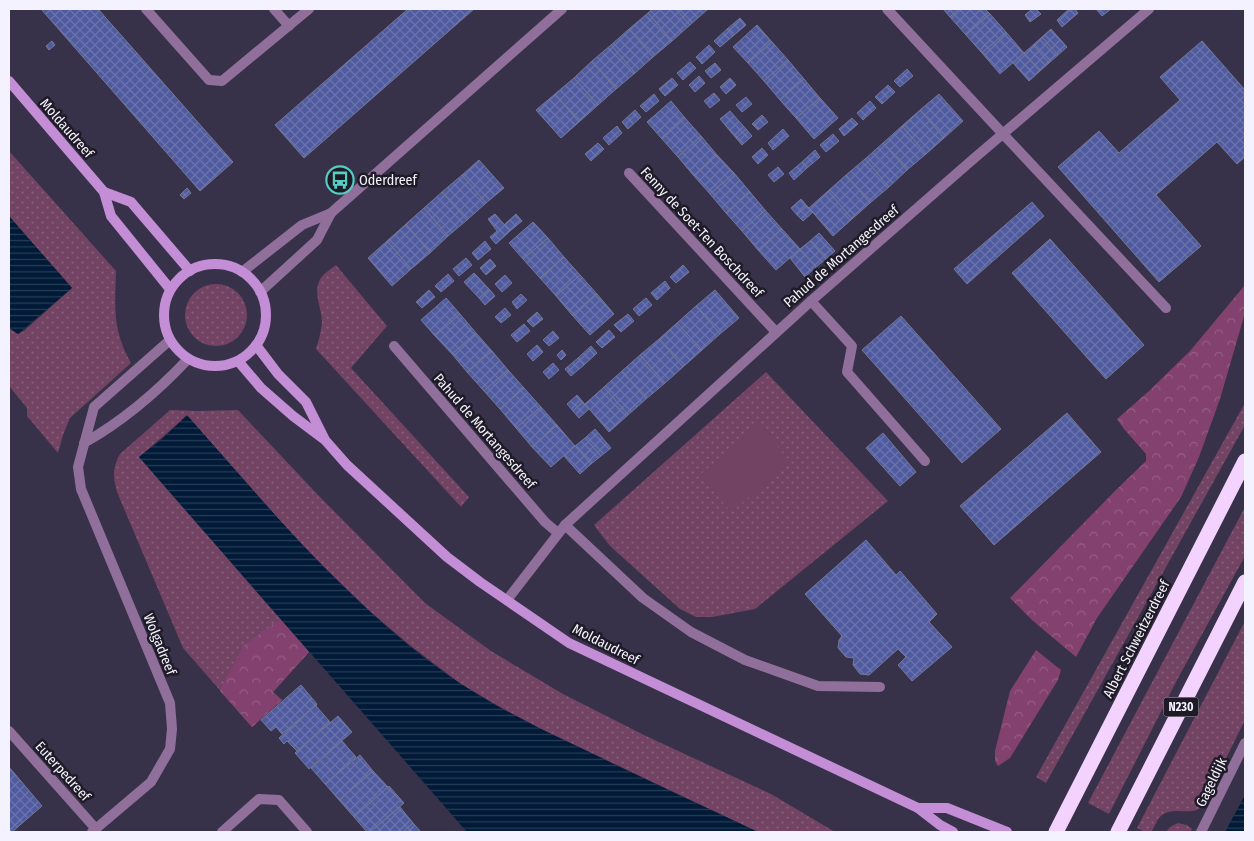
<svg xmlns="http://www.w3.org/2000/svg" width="1254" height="841" font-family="'Fira Sans Condensed',sans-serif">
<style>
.green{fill:url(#green-dots)}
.forest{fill:url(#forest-crowns)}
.pitch{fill:#724363}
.water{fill:url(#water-rules)}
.building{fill:url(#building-cross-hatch);stroke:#727894}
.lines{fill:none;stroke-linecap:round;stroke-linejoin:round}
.lane{stroke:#906f9b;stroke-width:10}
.street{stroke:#906f9b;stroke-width:10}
.secondary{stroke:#c38ed5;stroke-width:10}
.highway{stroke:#f3d3fe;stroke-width:15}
.labels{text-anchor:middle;stroke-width:5;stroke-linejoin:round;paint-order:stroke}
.shield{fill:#1e1b26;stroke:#b4b2be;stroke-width:1}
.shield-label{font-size:12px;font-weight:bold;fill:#f5f2ff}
.street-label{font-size:14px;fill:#f5f2ff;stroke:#1e1b26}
.poi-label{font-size:14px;fill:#f5f2ff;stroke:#1e1b26;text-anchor:start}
</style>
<defs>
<pattern id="green-dots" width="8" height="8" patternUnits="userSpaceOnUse" patternTransform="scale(1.25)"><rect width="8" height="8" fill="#724363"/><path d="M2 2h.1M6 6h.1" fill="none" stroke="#875f7a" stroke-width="1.8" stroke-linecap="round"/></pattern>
<pattern id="forest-crowns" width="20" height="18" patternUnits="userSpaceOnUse" patternTransform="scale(1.25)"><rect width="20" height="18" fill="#834170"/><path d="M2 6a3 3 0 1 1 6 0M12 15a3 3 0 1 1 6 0" fill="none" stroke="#955d85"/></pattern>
<pattern id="water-rules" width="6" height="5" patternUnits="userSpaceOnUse" patternTransform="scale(1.25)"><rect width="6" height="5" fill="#011a37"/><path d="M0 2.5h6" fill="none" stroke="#273c55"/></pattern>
<pattern id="building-cross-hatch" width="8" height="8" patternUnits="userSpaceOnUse" patternTransform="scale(1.25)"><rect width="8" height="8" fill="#505b9f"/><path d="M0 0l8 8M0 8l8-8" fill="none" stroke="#6a73ad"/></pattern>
</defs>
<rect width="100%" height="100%" fill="#38314a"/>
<g class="green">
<path d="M9,151L116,271C115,308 112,329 131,363L70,418L63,435L58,453L27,416V408L9,386V328L18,334L24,331L72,288L9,216Z"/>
<path d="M336,265L387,326L351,368L469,497L461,507L316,349C319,340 321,331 322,322C322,308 312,291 321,278C324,273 331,269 336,265Z"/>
<circle cx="216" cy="315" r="31"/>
<path d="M766,372L888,501L755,609L712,617H696L680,609L610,546L594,525Z"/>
<path d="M1245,403V425L1046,783L1036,777Z"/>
<path d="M170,410L198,411L238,410L318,495L425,603L491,651L563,694L646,736L771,794L835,832H758L539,728L500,707L461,684L407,643L371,612L306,550L187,416L139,457L309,652L273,692L282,700L252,727L183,648L117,492C113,476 112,469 120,454Z"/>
<path d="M1245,507V556L1177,680L1109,814L1088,803Z"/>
<path d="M1245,621V720L1203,805C1192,819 1172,803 1159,818C1156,822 1154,828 1151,832H1145L1137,828Z"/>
<path d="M1178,823L1187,825L1192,829L1190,832H1166L1170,827Z"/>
</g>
<g class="forest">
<path d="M1245,285V313L1220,399L1199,457L1181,497L1097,618L1076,657L1032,620L1010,598L1117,489L1146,461V454L1124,429L1117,419L1149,391L1190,351Z"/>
<path d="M280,619L309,652L273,692L282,700L252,727L220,691L243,646Z"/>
<path d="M1036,650L1061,670L1058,680L1010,758L998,766L995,761V751L1010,691Z"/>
</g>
<path class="pitch" d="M759,425L790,462L731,512L700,475Z"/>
<g class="water">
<path d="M9,216L72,288L18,334L9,328Z"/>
<path d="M187,415C272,511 354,612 461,684C501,710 544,731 587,751C644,779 701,805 758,832H467L139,457L162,439Z"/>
<path d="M1245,795L1244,832H1225Z"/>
</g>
<g class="building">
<path d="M41,9H98L233,162L200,191Z"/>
<path d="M408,9H474L304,158L275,125Z"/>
<path d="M652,9H676L690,25L672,41L648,13Z"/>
<path d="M676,9H708L690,25Z"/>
<path d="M943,9H959L950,17Z"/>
<path d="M959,9H985L990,14L966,35L950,17Z"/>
<path d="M1032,9H1036L1041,14L1030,22L1025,15Z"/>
<path d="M1069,9H1075L1078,13L1062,27L1057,20Z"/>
<path d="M1096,9H1111L1102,16Z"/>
<path d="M648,13L672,41L653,57L629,29Z"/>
<path d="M990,14L1006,32L982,53L966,35Z"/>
<path d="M740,18L746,25L733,36L727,29Z"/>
<path d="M757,25L772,42L748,63L733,47Z"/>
<path d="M629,29L653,57L635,73L611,45Z"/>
<path d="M727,29L733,36L720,47L714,41Z"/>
<path d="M1051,29L1067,47L1058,55L1042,37Z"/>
<path d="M1006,32L1024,53L1000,74L982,53Z"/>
<path d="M1042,37L1058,55L1049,63L1033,45Z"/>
<path d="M52,41L55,45L49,50L46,46Z"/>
<path d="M1202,41L1245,90V157L1237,164L1217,142L1156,195L1201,246L1159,282L1058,167L1099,131L1119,153L1180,100L1160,77Z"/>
<path d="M772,42L788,60L764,81L748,63Z"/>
<path d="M611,45L635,73L616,89L592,61Z"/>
<path d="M709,45L715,52L702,64L696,57Z"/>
<path d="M1033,45L1049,63L1040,71L1024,53Z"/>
<path d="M1024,53L1040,71L1029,81L1013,63Z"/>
<path d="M788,60L804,79L780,100L764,81Z"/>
<path d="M592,61L616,89L598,105L574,78Z"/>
<path d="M690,62L696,68L683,80L677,73Z"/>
<path d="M715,63L721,70L711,78L705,71Z"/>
<path d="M907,69L913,76L900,87L894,81Z"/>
<path d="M699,76L705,83L695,92L689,85Z"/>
<path d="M574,78L598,105L579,122L555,94Z"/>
<path d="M672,78L678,85L665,96L659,89Z"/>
<path d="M730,78L736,85L726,94L720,87Z"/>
<path d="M804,79L820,98L796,118L780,100Z"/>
<path d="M888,85L895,92L882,104L875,97Z"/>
<path d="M714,93L720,100L710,108L704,101Z"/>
<path d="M555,94L579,122L561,138L536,110Z"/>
<path d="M654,94L659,101L646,112L640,106Z"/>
<path d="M939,94L963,121L944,138L920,110Z"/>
<path d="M746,97L752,104L742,112L736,105Z"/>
<path d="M820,98L838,118L814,139L796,118Z"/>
<path d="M671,101L685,118L662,139L647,122Z"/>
<path d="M870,101L876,108L863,120L857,113Z"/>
<path d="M635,110L641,117L628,129L622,122Z"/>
<path d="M920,110L944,138L926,154L902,126Z"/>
<path d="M730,111L746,129L736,138L720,119Z"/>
<path d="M762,115L768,122L758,130L752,124Z"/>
<path d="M685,118L701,136L678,157L662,139Z"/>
<path d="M852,118L858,124L844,136L839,129Z"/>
<path d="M617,126L622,133L609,145L603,138Z"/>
<path d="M902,126L926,154L907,170L883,143Z"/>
<path d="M746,129L752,136L742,145L736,138Z"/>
<path d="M783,129L789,136L773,150L768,143Z"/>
<path d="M833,134L839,141L826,152L820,145Z"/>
<path d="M701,136L717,155L694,176L678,157Z"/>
<path d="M598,143L604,149L591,161L585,154Z"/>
<path d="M883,143L907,170L889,187L865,159Z"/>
<path d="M762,148L768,155L758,164L752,157Z"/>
<path d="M815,150L820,157L807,168L802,162Z"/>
<path d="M717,155L734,173L710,194L694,176Z"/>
<path d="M865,159L889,187L870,203L846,175Z"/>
<path d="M479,160L504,188L486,203L462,175Z"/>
<path d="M802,162L807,168L794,180L789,173Z"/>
<path d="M778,167L784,174L774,182L768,175Z"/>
<path d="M734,173L750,192L726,213L710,194Z"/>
<path d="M462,175L486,203L467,220L442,192Z"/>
<path d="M846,175L870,203L852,219L828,191Z"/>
<path d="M187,188L191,193L184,199L180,195Z"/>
<path d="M828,191L852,219L833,236L809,208Z"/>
<path d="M442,192L467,220L448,236L424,208Z"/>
<path d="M750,192L765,210L742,231L726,213Z"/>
<path d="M801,199L807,206L797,215L791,208Z"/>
<path d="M1032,202L1044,216L967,284L954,269Z"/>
<path d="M807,206L813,212L803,221L797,215Z"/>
<path d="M424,208L448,236L430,253L406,224Z"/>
<path d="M765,210L782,229L758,250L742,231Z"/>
<path d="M495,214L510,231L496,244L490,237L497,231L488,219Z"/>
<path d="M516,214L522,221L510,231L504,225Z"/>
<path d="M533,222L548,238L523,259L509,243Z"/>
<path d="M406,224L430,253L411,269L387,241Z"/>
<path d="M782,229L800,249L776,270L758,250Z"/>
<path d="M819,233L835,251L826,259L810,241Z"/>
<path d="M548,238L564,257L540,278L523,259Z"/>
<path d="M1050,239L1144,345L1106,379L1012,273Z"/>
<path d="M387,241L411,269L392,286L368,258Z"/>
<path d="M485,241L491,249L478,260L472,253Z"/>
<path d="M810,241L826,259L816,267L800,249Z"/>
<path d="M800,249L816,267L805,277L790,258Z"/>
<path d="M564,257L580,275L556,296L540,278Z"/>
<path d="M466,258L472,265L459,276L453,269Z"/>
<path d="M490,259L496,266L486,275L480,268Z"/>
<path d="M683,265L689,272L676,283L670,277Z"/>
<path d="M474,273L489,289L479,298L464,282Z"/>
<path d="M448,274L454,281L441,292L435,286Z"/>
<path d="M505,275L512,283L502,292L495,284Z"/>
<path d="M580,275L597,294L572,315L556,296Z"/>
<path d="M665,281L670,288L657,300L651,293Z"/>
<path d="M489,289L495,296L485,305L479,298Z"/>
<path d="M429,290L435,297L422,308L416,302Z"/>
<path d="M715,290L739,318L720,334L696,306Z"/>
<path d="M521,294L527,300L517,309L512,302Z"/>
<path d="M597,294L614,314L590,335L572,315Z"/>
<path d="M446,298L460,314L435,336L421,320Z"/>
<path d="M646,298L652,305L639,316L633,309Z"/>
<path d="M696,306L720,334L702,350L677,323Z"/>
<path d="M505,308L511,315L501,323L495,317Z"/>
<path d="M537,312L543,319L533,327L527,321Z"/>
<path d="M460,314L476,333L452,354L435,336Z"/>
<path d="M628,314L634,321L621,332L614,325Z"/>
<path d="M901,316L1001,429L962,463L862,350Z"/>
<path d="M677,323L702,350L683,367L659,339Z"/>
<path d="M524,324L530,331L517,342L511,335Z"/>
<path d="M609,330L615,337L602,348L596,342Z"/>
<path d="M553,331L559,338L549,346L543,340Z"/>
<path d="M476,333L492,351L467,372L452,354Z"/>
<path d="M659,339L683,367L665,383L640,355Z"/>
<path d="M537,345L543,352L533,361L527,354Z"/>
<path d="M591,346L597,353L584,365L578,358Z"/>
<path d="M562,350L566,355L561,360L557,355Z"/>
<path d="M492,351L508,370L484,391L467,372Z"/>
<path d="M640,355L665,383L646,399L622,371Z"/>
<path d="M578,358L584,365L571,376L565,369Z"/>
<path d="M553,363L559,370L549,379L543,372Z"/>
<path d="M508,370L524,388L500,409L484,391Z"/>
<path d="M622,371L646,399L628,415L604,387Z"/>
<path d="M604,387L628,415L609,432L585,404Z"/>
<path d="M524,388L541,407L516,428L500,409Z"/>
<path d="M577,395L583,402L573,411L567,404Z"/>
<path d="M583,402L589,409L579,418L573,411Z"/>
<path d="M541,407L557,425L532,447L516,428Z"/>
<path d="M1067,413L1101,452L994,545L960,506Z"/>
<path d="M557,425L575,446L551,467L532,447Z"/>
<path d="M595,429L611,448L601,456L585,438Z"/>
<path d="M883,433L916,472L900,486L866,448Z"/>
<path d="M585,438L601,456L591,464L575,446Z"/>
<path d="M575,446L591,464L580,474L564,456Z"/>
<path d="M866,540L896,575L900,571L937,614L929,622L952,647L912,681L898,665L906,657L898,649L869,675L860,674L853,665L854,658L846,657L838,648L839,640L842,636L805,594Z"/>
<path d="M301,685L317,704L282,734L276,727L271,731L261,720Z"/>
<path d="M317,704L316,706L330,722L297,751L287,741L284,744L279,738Z"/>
<path d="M338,716L352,732L309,769L295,753Z"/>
<path d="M342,741L356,757L325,784L311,768Z"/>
<path d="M360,755L373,771L339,800L325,784Z"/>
<path d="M9,767L42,806L12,832H9Z"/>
<path d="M373,771L388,787L354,817L339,800Z"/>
<path d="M389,786L404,803L370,832H367L354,817Z"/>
<path d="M400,807L413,823L403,832H370Z"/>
<path d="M413,823L421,832H403Z"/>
</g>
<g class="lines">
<g class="lane">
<path d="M1003,134L1166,308"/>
<path d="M811,301L852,346L847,372L925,461"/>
<path d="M565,525L643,598L691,632L745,660L818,686L880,687"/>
</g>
<g class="street">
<path d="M146,9L209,80L222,81L309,9"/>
<path d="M274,9L289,26"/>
<path d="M887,9L1003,134"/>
<path d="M629,173L776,332"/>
<path d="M242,272L302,225L331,213"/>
<path d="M260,292L317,240L331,213L562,9"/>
<path d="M394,346L545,522L558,533"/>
<path d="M84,443C123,421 157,392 188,359"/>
<path d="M507,600L565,525L811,301L971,161L1149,9"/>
<path d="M9,731L96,829"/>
<path d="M92,832L151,782L170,749L172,729L170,703L81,489L78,467L94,407L170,340"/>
<path d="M222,832L259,799L279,800L307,832"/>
<path d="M1201,832L1245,743"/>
</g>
<g class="secondary">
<path d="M9,81L104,192L111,216L170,289"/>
<path d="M104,192L131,202L190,271"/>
<circle cx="215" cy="315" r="51"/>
<path d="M256,345L278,374L306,402L324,438"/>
<path d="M238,361L261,388L293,416L325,440L347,465L447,557L480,582L569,643L918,808L940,825L953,832"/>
<path d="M918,808H947L1007,832"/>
</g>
<g class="highway">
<path d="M1056,832L1245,461"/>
<path d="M1118,832L1245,582"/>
</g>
</g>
<defs>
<g id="bus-ring" transform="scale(1.4375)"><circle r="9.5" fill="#1e1b26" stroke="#55cec4" stroke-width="1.5"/><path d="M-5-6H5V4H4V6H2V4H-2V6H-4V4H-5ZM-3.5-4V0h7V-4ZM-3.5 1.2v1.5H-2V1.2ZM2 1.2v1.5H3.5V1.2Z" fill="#55cec4"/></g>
</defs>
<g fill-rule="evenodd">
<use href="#bus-ring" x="340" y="180"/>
</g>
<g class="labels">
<rect class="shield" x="1163.5" y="697.5" width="35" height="19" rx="4"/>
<g class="shield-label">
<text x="1181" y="711">N230</text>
</g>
<g class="street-label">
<text transform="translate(67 128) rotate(49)" y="5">Moldaudreef</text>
<text transform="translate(702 232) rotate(47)" y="5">Fenny de Soet-Ten Boschdreef</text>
<text transform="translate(841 256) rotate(-41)" y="5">Pahud de Mortangesdreef</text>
<text transform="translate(485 431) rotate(49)" y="5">Pahud de Mortangesdreef</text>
<text transform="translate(1136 639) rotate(-63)" y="5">Albert Schweitzerdreef</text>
<text transform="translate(160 644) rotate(68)" y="5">Wolgadreef</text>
<text transform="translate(606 644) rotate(27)" y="5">Moldaudreef</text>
<text transform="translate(63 771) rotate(48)" y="5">Euterpedreef</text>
<text transform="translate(1211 782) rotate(-64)" y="5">Gageldijk</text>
</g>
<g class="poi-label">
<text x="359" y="185">Oderdreef</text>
</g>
</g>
<rect width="1254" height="841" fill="none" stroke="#f5f2ff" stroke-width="20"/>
</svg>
